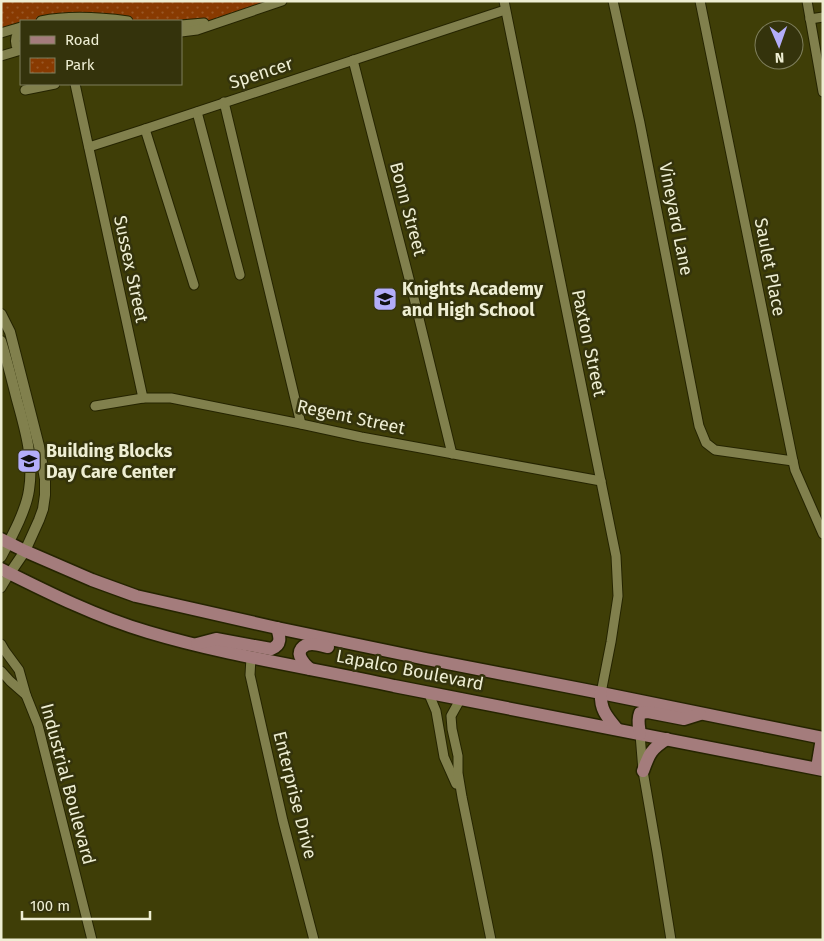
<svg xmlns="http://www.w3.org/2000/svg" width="824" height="941" font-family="'Fira Sans',sans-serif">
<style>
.park{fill:url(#park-dots)}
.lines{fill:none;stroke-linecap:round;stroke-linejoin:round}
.minor-casing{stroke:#252400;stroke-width:11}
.tertiary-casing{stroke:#252400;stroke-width:12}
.primary-casing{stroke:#252400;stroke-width:15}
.minor{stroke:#81804d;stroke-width:9}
.tertiary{stroke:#81804d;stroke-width:10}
.primary{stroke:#a47c7c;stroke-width:12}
.labels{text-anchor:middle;stroke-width:5;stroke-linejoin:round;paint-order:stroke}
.street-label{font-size:18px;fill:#eeeed3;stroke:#34330c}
.poi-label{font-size:18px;font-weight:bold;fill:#eeeed3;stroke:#34330c;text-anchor:start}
</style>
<defs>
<pattern id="park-dots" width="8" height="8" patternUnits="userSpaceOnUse" patternTransform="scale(1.25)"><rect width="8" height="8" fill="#883a01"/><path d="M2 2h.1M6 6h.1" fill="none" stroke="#995725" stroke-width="1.8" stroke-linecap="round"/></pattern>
</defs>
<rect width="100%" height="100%" fill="#3f3e07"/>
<path class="park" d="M1,1H282L217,22L21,21V27L1,33Z"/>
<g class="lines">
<g class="minor-casing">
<g id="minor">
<path d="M504,1L616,556L618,596L611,642L601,693"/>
<path d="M613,1L640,123L699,426L706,443L715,450L793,461"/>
<path d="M700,1L793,461L795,470L823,534"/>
<path d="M807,1L823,92"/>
<path d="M810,19L823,17"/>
<path d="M41,21C69,15 99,17 128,21"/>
<path d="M181,25L204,23"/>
<path d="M21,28C17,33 14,39 16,45L21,49"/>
<path d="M181,32L197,30L282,1"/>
<path d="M1,33L21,27"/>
<path d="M1,56L21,50"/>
<path d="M353,60L414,298L452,454"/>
<path d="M75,84L143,398"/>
<path d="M25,90L55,84"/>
<path d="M224,102L301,424"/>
<path d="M197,112L240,275"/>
<path d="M145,129L194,285"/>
<path d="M89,147L145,129L505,10"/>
<path d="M95,406L143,398H171L301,424L361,437L601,481"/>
<path d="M1,588L10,573"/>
<path d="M1,644L5,651L19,670L26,695L38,725L92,940"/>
<path d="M251,657L250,675L283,821L314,940"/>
<path d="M1,671L10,681L26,695"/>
<path d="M428,692L436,711L444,757L456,784"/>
<path d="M461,698L451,716L452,729L458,756V773L462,797L491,940"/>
<path d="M640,734L643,771L657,852L671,940"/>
</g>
</g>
<g class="tertiary-casing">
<g id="tertiary">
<path d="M1,314L10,332L39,446L45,479V495L43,509L39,520L25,551L10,573"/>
<path d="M1,341C7,360 12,380 17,400C25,429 34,459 29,490C26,511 11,538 1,557"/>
</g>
</g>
<g class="primary-casing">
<g id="primary">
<path d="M1,539L25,551L92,580L136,596L277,628L426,659L601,693L823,738"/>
<path d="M1,569C49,593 97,617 148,632C228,656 312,668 394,686L823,770"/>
<path d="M197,644L216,639L271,649C282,645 280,637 277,628"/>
<path d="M310,669C307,666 304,664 302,660C296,651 303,644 312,644C318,644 323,646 328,647"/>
<path d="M601,693C600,709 606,716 617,729"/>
<path d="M640,734C639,726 637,721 640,713L648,712L684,719L700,714"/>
<path d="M817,768L822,738"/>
<path d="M643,771C649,754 651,749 667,739"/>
</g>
</g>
<use href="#minor" class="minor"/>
<use href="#tertiary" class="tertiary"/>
<use href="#primary" class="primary"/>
</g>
<defs>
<g id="school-square" transform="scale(1.25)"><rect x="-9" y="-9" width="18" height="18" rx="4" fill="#b3adf9" stroke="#34330c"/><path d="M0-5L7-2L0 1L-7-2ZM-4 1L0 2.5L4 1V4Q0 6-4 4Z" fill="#111"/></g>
</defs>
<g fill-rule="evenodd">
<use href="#school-square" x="385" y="299"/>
<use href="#school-square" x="29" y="461"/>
</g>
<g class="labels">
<g class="street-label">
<text transform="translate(261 73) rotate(-18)" y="6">Spencer</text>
<text transform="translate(408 209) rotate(75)" y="6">Bonn Street</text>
<text transform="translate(676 219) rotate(79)" y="6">Vineyard Lane</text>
<text transform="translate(770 267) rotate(79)" y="6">Saulet Place</text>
<text transform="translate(131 269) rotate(78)" y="6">Sussex Street</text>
<text transform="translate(589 343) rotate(78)" y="6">Paxton Street</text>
<text transform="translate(351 417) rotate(12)" y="6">Regent Street</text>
<text transform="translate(410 670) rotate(11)" y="6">Lapalco Boulevard</text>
<text transform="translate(68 784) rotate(75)" y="6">Industrial Boulevard</text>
<text transform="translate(295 795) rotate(76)" y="6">Enterprise Drive</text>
</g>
<g class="poi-label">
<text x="402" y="295">Knights Academy<tspan x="402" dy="21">and High School</tspan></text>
<text x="46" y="457">Building Blocks<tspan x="46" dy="21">Day Care Center</tspan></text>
</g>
</g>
<rect width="824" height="941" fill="none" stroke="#eeeed3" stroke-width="5"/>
<rect x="20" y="20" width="162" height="65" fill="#34330c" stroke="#7e7e5c"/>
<rect x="30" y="36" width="25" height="8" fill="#a47c7c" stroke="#7e7e5c"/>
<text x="65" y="45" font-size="15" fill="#eeeed3">Road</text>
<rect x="30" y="58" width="25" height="15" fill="url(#park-dots)" stroke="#7e7e5c"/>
<text x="65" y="70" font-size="15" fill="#eeeed3">Park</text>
<g transform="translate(779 45) rotate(178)"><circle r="24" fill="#34330c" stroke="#7e7e5c"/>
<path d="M0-4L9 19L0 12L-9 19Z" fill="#b3adf9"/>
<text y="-8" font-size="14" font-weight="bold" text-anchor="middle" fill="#eeeed3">N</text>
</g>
<path d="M22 911v8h128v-8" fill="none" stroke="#eeeed3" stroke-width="2.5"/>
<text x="30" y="911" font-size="15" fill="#eeeed3" stroke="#34330c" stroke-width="4" paint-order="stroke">100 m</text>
</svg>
